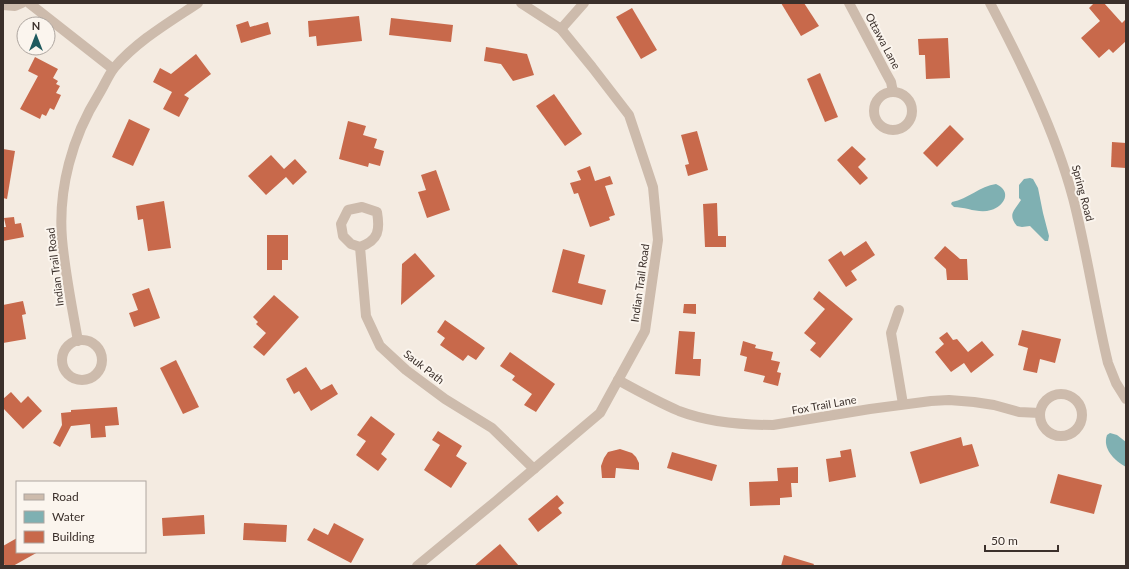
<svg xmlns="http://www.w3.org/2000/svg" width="1129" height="569" font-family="Lato,sans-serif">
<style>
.water{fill:#7fb0b2}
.building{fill:#c8694b}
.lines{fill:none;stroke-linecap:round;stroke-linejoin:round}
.minor{stroke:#cdbbac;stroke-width:10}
.labels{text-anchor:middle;stroke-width:4;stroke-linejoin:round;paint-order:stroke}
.street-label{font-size:11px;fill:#3b302b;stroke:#fbf5ee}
</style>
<rect width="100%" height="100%" fill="#f4ebe1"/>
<g class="water">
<path d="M1030,178L1033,179L1038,188L1043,213L1049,236L1048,241H1045L1030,226L1022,227L1017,226C1007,214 1015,210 1021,200L1019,198V185L1024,179Z"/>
<path d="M996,184C1012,191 1005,206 991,210C979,214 966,207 954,207L951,204L952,202C968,199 980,186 996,184Z"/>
<path d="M1110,433L1117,435L1126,442V467C1115,461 1102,449 1107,435Z"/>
</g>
<g class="building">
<path d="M781,3H804L819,26L801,36Z"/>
<path d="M1094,3H1104L1122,23L1126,19V41L1113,53L1109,49L1099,58L1081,38L1100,21L1089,8Z"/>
<path d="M632,8L657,50L641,59L616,17Z"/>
<path d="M359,16L362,41L317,46L316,36L309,37L308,21Z"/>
<path d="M391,18L453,25L451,42L389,35Z"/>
<path d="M248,21L250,27L268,22L271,34L241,43L236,25Z"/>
<path d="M948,38L950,78L926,79L925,55H919L918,39Z"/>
<path d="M486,47L527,54L534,75L513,81L501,64L484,61Z"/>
<path d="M196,54L211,74L184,95L189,98L179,117L163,109L172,92L153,82L160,68L171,74Z"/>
<path d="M35,57L58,69L53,78L58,81L56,84L60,86L56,93L61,95L54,110L50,108L46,116L42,114L40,119L20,109L38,76L28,71Z"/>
<path d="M820,73L838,117L825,122L807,79Z"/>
<path d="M554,94L582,134L565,146L536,106Z"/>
<path d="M129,119L150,129L133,166L112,157Z"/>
<path d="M348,121L366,126L363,135L377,139L374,148L384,151L380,166L369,163L368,167L339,159Z"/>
<path d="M950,125L964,139L937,167L923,153Z"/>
<path d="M697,131L708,170L688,176L685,165L689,164L681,135Z"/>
<path d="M1112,142L1126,143V168L1111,167Z"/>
<path d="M852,146L866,159L858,167L868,178L860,185L837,160Z"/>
<path d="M3,149L15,151L7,199L3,198Z"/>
<path d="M271,155L284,169L295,159L307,172L293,185L286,177L266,195L248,176Z"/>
<path d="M590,166L595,181L610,176L613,184L605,186L615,215L609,217L610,220L590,227L578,193L574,194L570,183L581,180L577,171Z"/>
<path d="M436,170L450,210L427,218L418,192L426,190L421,175Z"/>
<path d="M164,201L171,248L148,251L143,219L138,220L136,206Z"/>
<path d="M717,203L718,236H726V247H705L703,204Z"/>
<path d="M14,217L15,224L21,223L24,237L3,241V227H6L4,218Z"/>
<path d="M267,235H288V260H282V270H267Z"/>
<path d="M866,241L875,255L851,271L857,280L846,287L828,260L841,251L844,256Z"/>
<path d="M945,246L960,259H967L968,280H947L946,269L934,258Z"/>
<path d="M563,249L585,255L578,283L606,290L602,305L552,292Z"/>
<path d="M415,253L435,276L401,305L402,264Z"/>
<path d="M149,288L160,318L134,327L129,313L138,310L132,294Z"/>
<path d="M819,291L853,319L820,358L810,350L816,343L804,333L825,309L813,299Z"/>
<path d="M274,295L299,317L264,356L253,347L266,333L256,324L258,322L253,317Z"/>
<path d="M23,301L26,314L22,315L26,339L3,343V305Z"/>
<path d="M684,304H696V314L683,313Z"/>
<path d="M445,320L485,348L476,360L468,355L463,361L440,345L445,338L437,332Z"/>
<path d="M1022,330L1061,339L1055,363L1040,359L1037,373L1023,370L1028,348L1018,345Z"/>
<path d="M679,331L695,332L693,359H701L700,376L675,374Z"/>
<path d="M947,332L953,340L957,339L968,352L982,341L994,355L971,373L964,363L951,372L935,352L944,344L939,338Z"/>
<path d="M743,341L756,345L755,348L773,352L771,360L780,362L777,372L781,373L778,386L763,382L765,376L744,371L747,357L740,355Z"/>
<path d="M510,352L555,384L536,412L524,405L532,394L512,380L515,376L500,366Z"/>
<path d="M176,360L199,407L183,414L160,368Z"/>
<path d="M306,367L321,390L332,384L338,394L311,411L299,391L294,394L286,379Z"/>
<path d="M11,392L21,403L28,396L42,411L23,429L3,408V399Z"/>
<path d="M117,407L119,425L105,426L106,437L91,438L90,424L71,426L60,447L53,443L62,425L61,413L71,412V410Z"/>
<path d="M371,416L395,434L381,454L387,459L378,471L356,455L366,441L357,435Z"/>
<path d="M438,431L462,446L456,456L467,463L451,488L424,470L440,445L432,440Z"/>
<path d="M961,437L963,446L972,444L979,466L920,484L910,452Z"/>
<path d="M620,449L632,453L636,457L639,463V470L616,468L615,478H602L601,466L604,458L608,452Z"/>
<path d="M851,449L856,477L829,482L826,459L841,457L840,451Z"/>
<path d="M672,452L717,465L712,481L667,468Z"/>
<path d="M798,467V483H791L792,497L780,498V505L750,506L749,482L778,481L777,468Z"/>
<path d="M1058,474L1102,485L1094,514L1050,503Z"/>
<path d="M557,495L564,503L558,508L562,513L538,532L528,519Z"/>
<path d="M204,515L205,534L163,536L162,518Z"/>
<path d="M244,523L287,525L286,542L243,540Z"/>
<path d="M334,523L364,539L351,563L307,540L314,528L328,535Z"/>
<path d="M17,538V552H38L13,566H5L3,562V546Z"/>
<path d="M500,544L519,566H474Z"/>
<path d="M784,555L814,564L813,566H781Z"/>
</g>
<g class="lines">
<g class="minor">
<path d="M29,3L113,69"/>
<path d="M849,3L886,73L891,82L893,92"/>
<path d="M990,3C1022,64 1055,131 1073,198C1087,252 1095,309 1108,363L1116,383L1126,399"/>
<path d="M3,5L15,6L22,3"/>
<path d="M561,29L584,3"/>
<circle cx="893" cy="111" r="19"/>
<path d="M360,247L351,244L343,236L341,224L348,210L362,207L377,212C380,230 379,240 360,247L366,316L380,346L406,370L445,399L492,428L534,469"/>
<path d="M899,310L891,333L903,404"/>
<circle cx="82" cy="360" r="20"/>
<path d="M78,341C72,307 65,273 62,239C58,189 72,137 99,94C104,86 108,76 114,68C137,41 168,23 198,3"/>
<path d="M618,380C638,391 658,402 679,411C708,422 741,425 773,425L870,409L931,401L949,400L974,402L994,405L1019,412L1040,413"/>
<circle cx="1061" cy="415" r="21"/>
<path d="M417,566L496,501L600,413L645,331L658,240L653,187L629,115L592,67L561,29L521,3"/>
</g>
</g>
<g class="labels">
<g class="street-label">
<text transform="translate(883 41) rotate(62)" y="4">Ottawa Lane</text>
<text transform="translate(1083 193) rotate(75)" y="4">Spring Road</text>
<text transform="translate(55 267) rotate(-97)" y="4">Indian Trail Road</text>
<text transform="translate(640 283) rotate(-82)" y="4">Indian Trail Road</text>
<text transform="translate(424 367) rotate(38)" y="4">Sauk Path</text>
<text transform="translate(824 405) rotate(-10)" y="4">Fox Trail Lane</text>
</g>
</g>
<rect width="1129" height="569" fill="none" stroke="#3b302b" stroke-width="8"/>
<rect x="16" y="481" width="130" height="72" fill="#fbf5ee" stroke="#aea6a0"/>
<rect x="24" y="494" width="20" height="6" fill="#cdbbac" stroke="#aea6a0"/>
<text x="52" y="501" font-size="12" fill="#3b302b">Road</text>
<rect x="24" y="511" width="20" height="12" fill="#7fb0b2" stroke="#aea6a0"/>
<text x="52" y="521" font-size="12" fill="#3b302b">Water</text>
<rect x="24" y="531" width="20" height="12" fill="#c8694b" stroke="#aea6a0"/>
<text x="52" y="541" font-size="12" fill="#3b302b">Building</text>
<g transform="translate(36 36)"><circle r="19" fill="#fbf5ee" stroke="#aea6a0"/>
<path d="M0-3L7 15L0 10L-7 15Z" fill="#1f5a5e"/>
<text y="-6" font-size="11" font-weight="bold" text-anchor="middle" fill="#3b302b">N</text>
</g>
<path d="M985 545v6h73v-6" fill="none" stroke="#3b302b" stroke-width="2"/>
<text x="991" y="545" font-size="12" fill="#3b302b" stroke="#fbf5ee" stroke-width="3" paint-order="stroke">50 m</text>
</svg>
